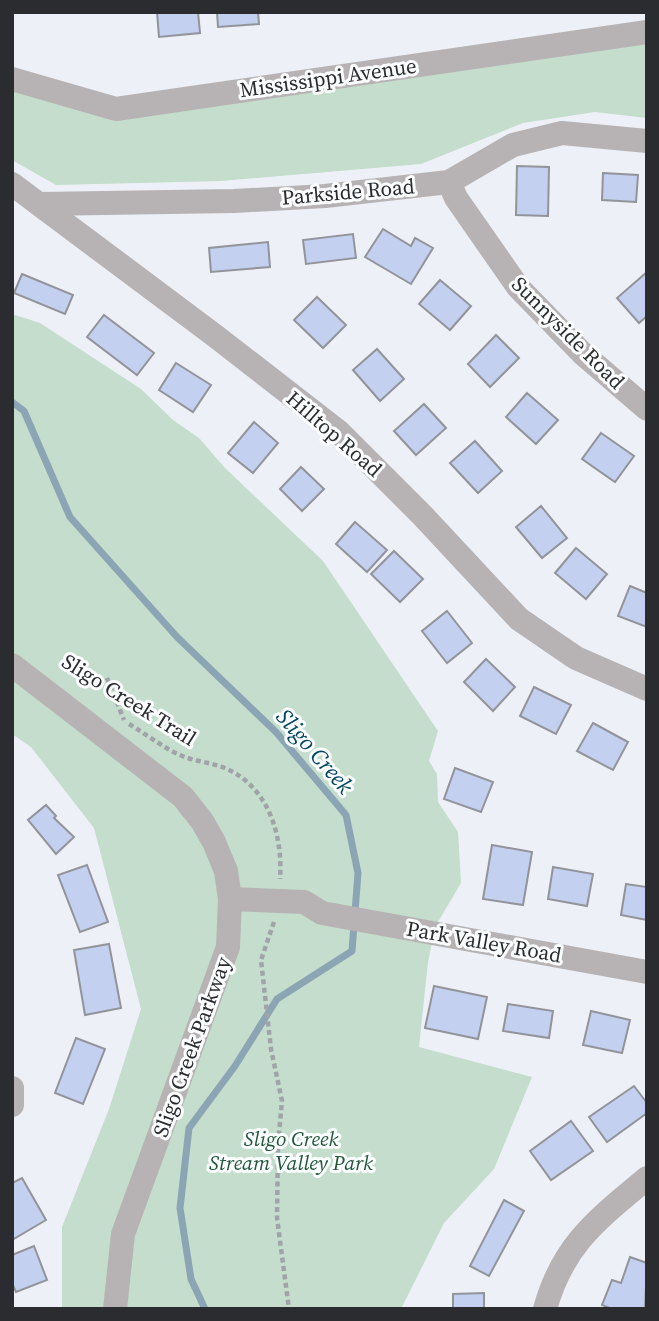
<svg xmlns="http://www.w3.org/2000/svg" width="659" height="1321" font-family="'Source Serif 4',serif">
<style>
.green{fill:#c4ddcc}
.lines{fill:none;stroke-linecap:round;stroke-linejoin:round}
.stream{stroke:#8ca5b4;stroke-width:7}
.building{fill:#c3d0f0;stroke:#92949a;stroke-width:2}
.path{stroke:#a0a3a8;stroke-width:4.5;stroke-dasharray:5 3.5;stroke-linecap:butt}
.minor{stroke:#b7b3b4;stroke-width:24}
.labels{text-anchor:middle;stroke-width:6;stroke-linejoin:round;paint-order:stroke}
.street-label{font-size:21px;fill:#2b2c2f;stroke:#fcfdfe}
.park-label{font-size:21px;font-style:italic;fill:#21583a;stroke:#fcfdfe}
.water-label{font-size:23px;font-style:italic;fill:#024663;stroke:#fcfdfe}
</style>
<rect width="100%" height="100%" fill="#edf0f6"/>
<g class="green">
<path d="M647,39V118L595,112L523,123L421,164L221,181L56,185L12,160V78L109,111Z"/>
<path d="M12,314L40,323L141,389L173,420L199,438L225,468L323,561L438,731L429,761L437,774L438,802L458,832L461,883L435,927L428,962L419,1047L532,1077L494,1169L444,1223L401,1309H62V1227L109,1109L141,1009L94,828L31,747L12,734Z"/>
</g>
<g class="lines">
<path class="stream" d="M12,402L24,411L70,517L177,637L276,732L346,815L358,873L352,951L277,999L235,1066L189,1128L180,1208L191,1279L205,1309"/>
</g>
<g class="building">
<path d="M157,12H198L200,33L159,37Z"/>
<path d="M217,12H258L259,24L218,27Z"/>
<path d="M517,166L549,167L548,216L516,215Z"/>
<path d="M603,173L638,175L636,202L602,200Z"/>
<path d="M383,229L411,246L415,238L433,248L411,284L365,257Z"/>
<path d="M353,234L356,258L306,264L303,240Z"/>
<path d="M268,242L270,267L211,272L209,248Z"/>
<path d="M647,272V316L639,323L617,298Z"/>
<path d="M22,274L73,295L65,314L14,293Z"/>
<path d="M440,280L471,306L450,330L419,304Z"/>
<path d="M317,297L346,325L323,348L294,320Z"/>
<path d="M104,315L154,353L137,375L87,337Z"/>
<path d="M496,335L519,358L490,387L468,364Z"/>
<path d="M377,349L404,379L380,401L353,370Z"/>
<path d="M176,363L211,385L193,412L159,390Z"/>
<path d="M527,393L558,420L536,444L506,417Z"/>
<path d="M424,404L446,428L416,455L394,431Z"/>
<path d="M254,422L278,443L253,473L228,453Z"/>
<path d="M601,433L634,456L615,482L582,459Z"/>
<path d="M475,441L502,471L478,493L450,463Z"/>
<path d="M301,467L324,489L302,511L280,489Z"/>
<path d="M541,506L567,538L542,558L516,527Z"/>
<path d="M355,522L387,550L367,572L336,544Z"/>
<path d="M576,548L607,574L586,599L555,573Z"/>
<path d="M394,551L423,579L400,602L371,574Z"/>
<path d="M630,586L647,593V627L618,616Z"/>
<path d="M447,611L472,643L447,663L422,631Z"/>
<path d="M486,659L515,687L493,711L464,682Z"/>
<path d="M534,687L571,705L556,734L520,716Z"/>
<path d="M593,723L628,742L613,770L577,751Z"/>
<path d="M455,768L493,782L481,812L444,799Z"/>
<path d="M46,805L56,816L54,818L74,837L56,854L28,820Z"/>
<path d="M492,845L532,852L523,905L483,899Z"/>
<path d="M87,865L108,922L80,932L58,875Z"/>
<path d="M553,867L593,874L587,906L548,899Z"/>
<path d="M626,884L647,887V920L621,915Z"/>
<path d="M109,944L121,1008L85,1015L74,950Z"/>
<path d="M434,986L487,997L478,1039L425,1028Z"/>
<path d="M508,1004L553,1011L549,1038L503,1031Z"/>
<path d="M591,1011L630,1020L622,1053L583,1045Z"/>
<path d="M76,1038L105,1049L83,1104L55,1093Z"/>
<path d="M634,1086L647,1103V1113L607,1142L589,1117Z"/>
<path d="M571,1121L593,1151L551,1180L530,1151Z"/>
<path d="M22,1178L46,1220L12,1240V1183Z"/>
<path d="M504,1200L524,1211L489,1276L470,1266Z"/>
<path d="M34,1246L47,1280L16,1292L12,1283V1255Z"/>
<path d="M630,1257L647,1263L645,1309H612L602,1305L612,1280L621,1283Z"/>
<path d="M484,1293V1309H446H453V1294Z"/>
</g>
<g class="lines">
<g class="path">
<path d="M107,678L124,720"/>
<path d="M129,724C146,734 162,747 180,755C195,762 212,762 227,769C269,788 283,836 280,879"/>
<path d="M274,922L261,960L271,1049L282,1101L278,1144L277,1218L289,1309"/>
</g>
<g class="minor">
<path d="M12,79L116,109L647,32"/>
<path d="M449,182L456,198L518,287L583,354L647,409"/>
<path d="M12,184L214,335L339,432L423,516L519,619L576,658L647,689"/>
<path d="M39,204L234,201L325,196L449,182L513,145L562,133L647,141"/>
<path d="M12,665L183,797L202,821L214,842L226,871L230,899L228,947L123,1234L115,1309"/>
<path d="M230,899L304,902L322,913L647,972"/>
<path d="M12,1088V1105"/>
<path d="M545,1309C563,1244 598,1219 647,1178"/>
</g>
</g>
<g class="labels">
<g class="street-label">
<text transform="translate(328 78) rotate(-8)" y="7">Mississippi Avenue</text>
<text transform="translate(348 192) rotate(-5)" y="7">Parkside Road</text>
<text transform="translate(568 333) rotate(45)" y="7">Sunnyside Road</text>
<text transform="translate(334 434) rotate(41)" y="7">Hilltop Road</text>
<text transform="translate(129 700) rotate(32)" y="7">Sligo Creek Trail</text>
<text transform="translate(484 942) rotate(10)" y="7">Park Valley Road</text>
<text transform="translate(192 1047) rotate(-70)" y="7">Sligo Creek Parkway</text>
</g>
<g class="park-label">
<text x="291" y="1146">Sligo Creek<tspan x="291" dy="24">Stream Valley Park</tspan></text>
</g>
<g class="water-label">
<text transform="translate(315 751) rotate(49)" y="8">Sligo Creek</text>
</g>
</g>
<rect width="659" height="1321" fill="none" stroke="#2b2c2f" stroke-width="28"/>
</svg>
